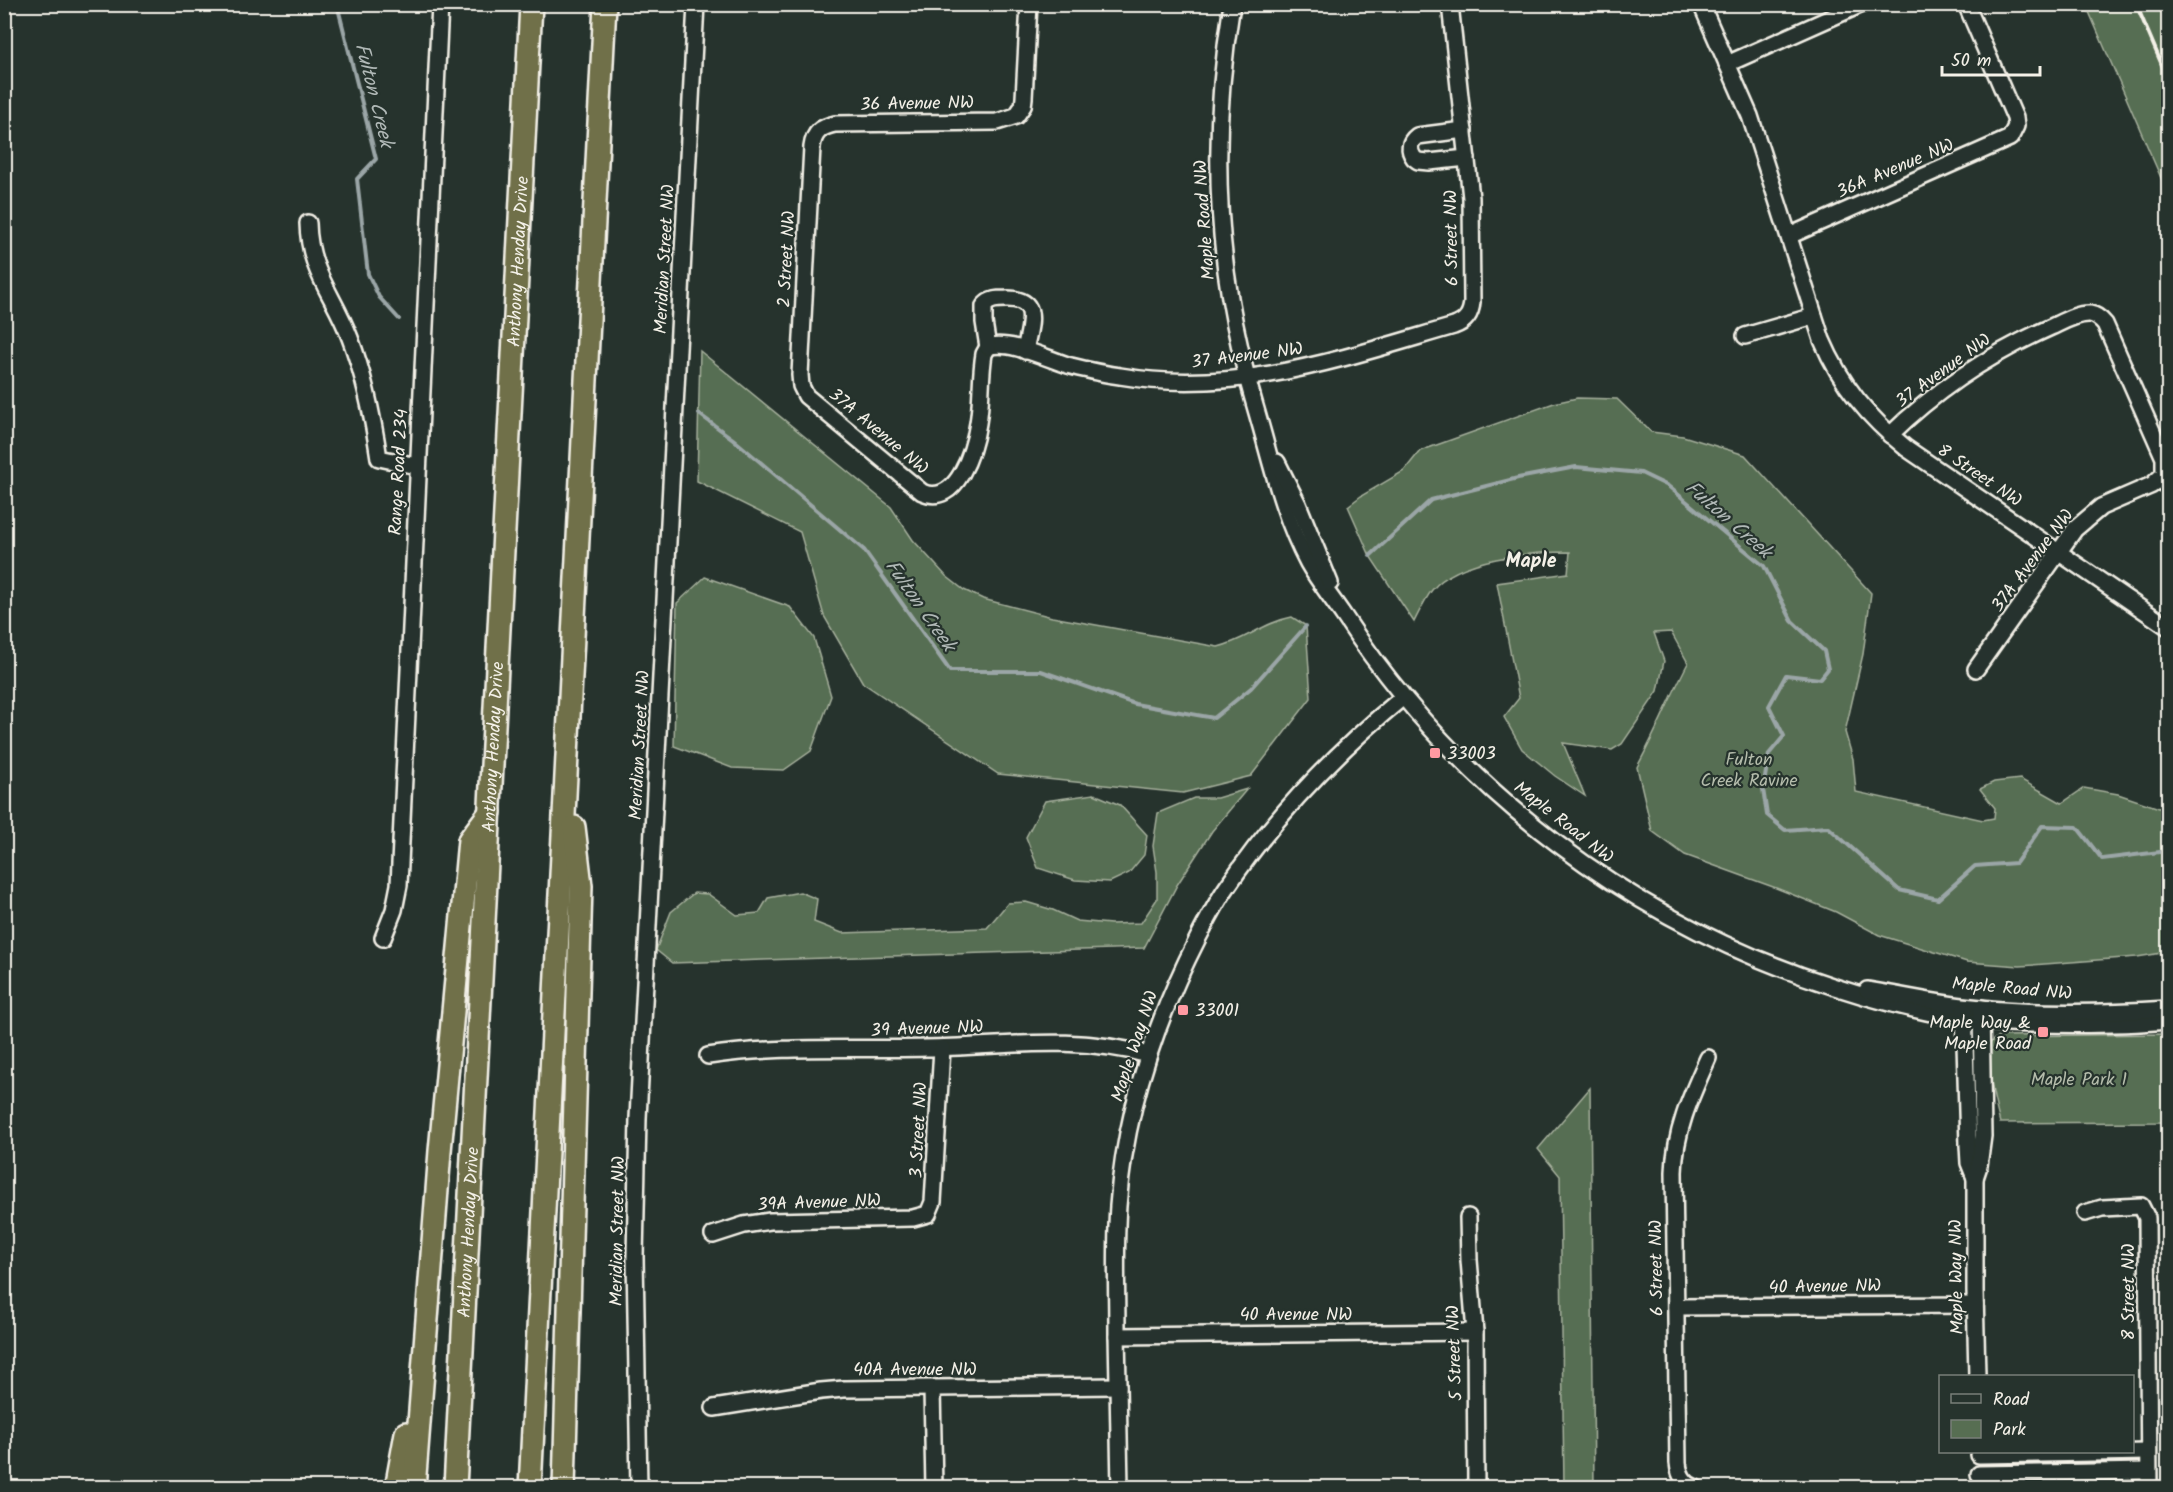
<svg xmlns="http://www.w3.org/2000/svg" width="2173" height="1492" font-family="Kalam,sans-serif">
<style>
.green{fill:#576e52;stroke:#a6b09d;stroke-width:1.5}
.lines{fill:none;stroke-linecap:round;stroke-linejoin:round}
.stream{stroke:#9ba6a7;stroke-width:4}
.minor-casing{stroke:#f4f1e8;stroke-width:20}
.highway-casing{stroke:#f4f1e8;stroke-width:26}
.minor{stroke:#26332d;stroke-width:15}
.highway{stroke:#6f704a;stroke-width:21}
.rail{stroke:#f4f1e8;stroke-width:4}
.poi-dot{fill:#ff9aa2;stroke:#26332d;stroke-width:2}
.labels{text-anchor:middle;stroke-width:4.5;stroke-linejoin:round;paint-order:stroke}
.street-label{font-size:18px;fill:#f4f1e8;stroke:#26332d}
.poi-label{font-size:18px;fill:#f4f1e8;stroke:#26332d;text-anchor:start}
.park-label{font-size:18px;fill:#b5bdac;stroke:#26332d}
.water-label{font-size:20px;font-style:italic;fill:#b1b9b7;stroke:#26332d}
.neighbourhood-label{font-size:20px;font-weight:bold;fill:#f4f1e8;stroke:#26332d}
</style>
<rect width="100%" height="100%" fill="#26332d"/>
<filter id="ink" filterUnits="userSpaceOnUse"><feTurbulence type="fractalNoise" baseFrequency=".0167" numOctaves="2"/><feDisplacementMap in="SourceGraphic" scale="12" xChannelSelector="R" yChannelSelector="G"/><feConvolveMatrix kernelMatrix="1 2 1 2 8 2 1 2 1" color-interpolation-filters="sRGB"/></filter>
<g filter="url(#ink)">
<g class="green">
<path d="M2086,5H2168V194Z"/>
<path d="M700,351L891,507L913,540L946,576L964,590L983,599L1052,617L1218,647C1244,641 1265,622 1292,617L1306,626L1311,698L1251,776L1183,793L998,774L863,683L824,616L800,532L697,481Z"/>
<path d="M1577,398L1617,399L1651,432L1683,436L1745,455L1871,593L1863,654L1845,732L1853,759L1856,792L1983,820L1994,818L1995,808L1980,789L1994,782L2020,779L2062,803L2084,788L2118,794L2168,811V952L2137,957L2020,966L1967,962L1879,935L1836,912L1776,888L1685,855L1652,831L1637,767C1656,733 1670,697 1688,663L1671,632L1654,633L1664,661L1658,691L1622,744L1612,750L1563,743L1585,796L1555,776L1522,749L1504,717L1519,698L1497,583L1568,573L1570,552C1531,552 1458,558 1432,590C1425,599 1419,612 1414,622L1370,556L1348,506L1361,496L1404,471L1420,451L1554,403Z"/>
<path d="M705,577L790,607L814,638L831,696L811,751L784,770L732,768L674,746L677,603Z"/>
<path d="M1247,789L1212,831L1177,885L1144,948L672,963L656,950L671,912L694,893L708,894L737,915L759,913L768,898L800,892L817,899L814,922L842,933L987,928L1008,903L1026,902L1053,910L1077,921L1111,924L1141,923L1157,899V872L1153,846L1158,813L1194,798H1217Z"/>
<path d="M1094,794L1120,805L1147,835L1144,855L1129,873L1110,882L1075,880L1038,868L1026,837L1045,801Z"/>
<path d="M2168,1034V1122L2000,1123C1996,1107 1981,1051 1993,1040C1994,1039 2001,1036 2002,1036Z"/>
<path d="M1590,1088L1594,1487H1564L1560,1176L1538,1149Z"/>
</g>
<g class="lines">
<g class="stream">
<path d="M337,4L376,159L357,179L368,274L379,297L399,319"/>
<path d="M699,414L733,439L864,550L950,671H1041L1135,704L1214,718L1251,688L1306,626"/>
<path d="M1370,556L1431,500L1518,478L1576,467L1641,473L1668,486L1764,566L1792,621L1824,651L1828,669L1820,679L1786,675L1769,706L1784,736L1769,754L1763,789L1767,815L1785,830L1828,827L1899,890L1938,899L1975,866L2016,863L2042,826L2077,827L2102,859L2168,851"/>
</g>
<g class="minor-casing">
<g id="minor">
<path d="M1232,4C1213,118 1214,236 1240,348C1246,377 1255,405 1263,434C1275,478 1286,522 1308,563C1318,581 1332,598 1344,616C1460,793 1634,923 1835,987C1881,1002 1927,1014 1976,1021C1994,1023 2013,1023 2032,1024C2078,1025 2123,1025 2168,1021"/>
<path d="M1701,4L1750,116L1822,340C1841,385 1869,418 1906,448L2168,627"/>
<path d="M1727,64L1862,4"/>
<path d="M1464,130L1417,136C1409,142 1408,150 1414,158L1418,161L1429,162L1467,158"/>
<path d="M308,223C309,272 334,295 350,338C365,377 373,418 379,458L417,466"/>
<path d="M1789,236L2010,138L2016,126L2015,118L1966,4"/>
<path d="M1745,336L1814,316"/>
<path d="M988,347L984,354C980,377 982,400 978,423C974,449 957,508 922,492L806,396L801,386L800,375L812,147C814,132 821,127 835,124L997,122L1016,116L1023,106L1024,98L1029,4"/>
<path d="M988,347C1008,339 1050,360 1071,366C1087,370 1104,374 1120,376C1237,396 1343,358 1454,326C1466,322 1471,314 1472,302L1471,198L1450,4"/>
<path d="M988,347L984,322V306C990,299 997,299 1006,299C1042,298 1029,327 1025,351"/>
<path d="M1890,435C1937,389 1990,354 2051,327C2062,322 2077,313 2090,314C2097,315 2101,319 2105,324L2164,458V474L2152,485L2101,507L2075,529L1976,669"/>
<path d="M1277,462L1298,504L1330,583"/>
<path d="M383,938L394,910L399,885L440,4"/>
<path d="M1867,990C1905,996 1943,1005 1981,1008C2043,1015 2106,1013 2168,1009"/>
<path d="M1964,1010L1968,1145L1969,1163L1975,1178"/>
<path d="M708,1056C779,1045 853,1050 926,1048C1003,1047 1072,1034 1148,1055"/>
<path d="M2085,1213L2102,1208L2141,1206L2147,1218L2149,1488"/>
<path d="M1468,1217L1469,1260L1475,1332L1476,1488"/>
<path d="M713,1235L744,1225L770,1221L913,1218L928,1214L933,1202L942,1048"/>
<path d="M1676,1307L1975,1305"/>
<path d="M1117,1336L1475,1332"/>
<path d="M1977,1376L1975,1291V1178L1979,1166L1983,1136L1981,1008"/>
<path d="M932,1389L934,1488"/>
<path d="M714,1408L821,1391L844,1389L1118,1386"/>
<path d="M1979,1455L2148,1452"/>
<path d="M1979,1474L2148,1471"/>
<path d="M639,1488L635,1257L638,1118L696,4"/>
<path d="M1120,1488C1119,1436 1118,1385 1117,1333C1117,1291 1115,1248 1118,1206C1125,1112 1155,1022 1198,938C1207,921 1216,903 1227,887C1275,816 1336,752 1402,698"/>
<path d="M1696,1488C1684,1484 1679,1475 1678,1463L1674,1172C1675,1130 1691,1096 1708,1058"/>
</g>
</g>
<g class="highway-casing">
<g id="highway">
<path d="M396,1488L406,1433"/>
<path d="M414,1488L440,1151L469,840L490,812"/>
<path id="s1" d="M455,1488L531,4"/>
<path d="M530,1488L605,4"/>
<path d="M564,1488L581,886L574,827"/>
</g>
</g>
<use href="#minor" class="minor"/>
<use href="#highway" class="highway"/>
<path class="rail" d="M2136,4L2168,79"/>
</g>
</g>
<g class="poi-dot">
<rect x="1429" y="747" width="12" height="12" rx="3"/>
<rect x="1177" y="1004" width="12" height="12" rx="3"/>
<rect x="2037" y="1026" width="12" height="12" rx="3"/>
</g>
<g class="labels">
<g class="street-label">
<text transform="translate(917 103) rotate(-1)" y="6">36 Avenue NW</text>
<text transform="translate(1895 168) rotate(-23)" y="6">36A Avenue NW</text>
<text transform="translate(1204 220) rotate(-94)" y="6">Maple Road NW</text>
<text transform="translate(1451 238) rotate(-91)" y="6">6 Street NW</text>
<text transform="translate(664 259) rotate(-87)" y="6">Meridian Street NW</text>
<text transform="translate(786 259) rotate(-87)" y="6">2 Street NW</text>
<text dy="6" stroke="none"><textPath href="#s1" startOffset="1228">Anthony Henday Drive</textPath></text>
<text transform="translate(1247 355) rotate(-7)" y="6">37 Avenue NW</text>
<text transform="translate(1943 370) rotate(-36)" y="6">37 Avenue NW</text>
<text transform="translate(879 431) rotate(40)" y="6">37A Avenue NW</text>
<text transform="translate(398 472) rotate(-87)" y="6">Range Road 234</text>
<text transform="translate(1980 475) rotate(34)" y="6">8 Street NW</text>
<text transform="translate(2032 560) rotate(-53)" y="6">37A Avenue NW</text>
<text transform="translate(639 745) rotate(-87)" y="6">Meridian Street NW</text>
<text dy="6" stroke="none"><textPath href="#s1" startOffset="742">Anthony Henday Drive</textPath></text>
<text transform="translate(1564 822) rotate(38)" y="6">Maple Road NW</text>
<text transform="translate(2012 988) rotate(5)" y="6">Maple Road NW</text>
<text transform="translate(927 1028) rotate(-2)" y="6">39 Avenue NW</text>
<text transform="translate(1134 1046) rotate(-72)" y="6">Maple Way NW</text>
<text transform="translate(918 1130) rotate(-87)" y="6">3 Street NW</text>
<text transform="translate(819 1202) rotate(-2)" y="6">39A Avenue NW</text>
<text dy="6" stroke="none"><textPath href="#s1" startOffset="256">Anthony Henday Drive</textPath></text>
<text transform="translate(617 1231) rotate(-89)" y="6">Meridian Street NW</text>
<text transform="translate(1656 1268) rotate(-91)" y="6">6 Street NW</text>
<text transform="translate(1956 1277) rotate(-91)" y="6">Maple Way NW</text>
<text transform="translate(1825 1286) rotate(-1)" y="6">40 Avenue NW</text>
<text transform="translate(2128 1292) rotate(-90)" y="6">8 Street NW</text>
<text x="1296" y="1320">40 Avenue NW</text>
<text transform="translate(1454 1353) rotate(-92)" y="6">5 Street NW</text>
<text x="915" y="1375">40A Avenue NW</text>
</g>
<g class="poi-label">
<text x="1447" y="759">33003</text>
<text x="1195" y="1016">33001</text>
<text x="2031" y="1028" text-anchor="end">Maple Way &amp;<tspan x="2031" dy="21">Maple Road</tspan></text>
</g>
<g class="park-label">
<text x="1749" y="765">Fulton<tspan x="1749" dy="21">Creek Ravine</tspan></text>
<text x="2079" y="1085">Maple Park 1</text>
</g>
<g class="water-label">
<text transform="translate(375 95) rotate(76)" y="7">Fulton Creek</text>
<text transform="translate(1729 519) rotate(41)" y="7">Fulton Creek</text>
<text transform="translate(921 605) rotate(55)" y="7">Fulton Creek</text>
</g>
<g class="neighbourhood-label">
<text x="1531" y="567">Maple</text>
</g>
</g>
<rect width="2173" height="1492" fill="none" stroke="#26332d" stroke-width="24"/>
<rect x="12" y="12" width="2149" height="1468" fill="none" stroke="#f4f1e8" stroke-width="2" filter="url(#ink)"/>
<rect x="1939" y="1375" width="195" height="78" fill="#26332d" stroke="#787f78" stroke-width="1.5"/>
<rect x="1951" y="1394" width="30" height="9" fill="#26332d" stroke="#787f78" stroke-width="1.5"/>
<text x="1993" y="1405" font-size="18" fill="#f4f1e8">Road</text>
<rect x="1951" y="1420" width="30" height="18" fill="#576e52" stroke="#787f78" stroke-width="1.5"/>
<text x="1993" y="1435" font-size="18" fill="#f4f1e8">Park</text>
<path d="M1942 66v9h98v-9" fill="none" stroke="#f4f1e8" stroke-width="3"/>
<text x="1951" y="66" font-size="18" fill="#f4f1e8" stroke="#26332d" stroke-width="4.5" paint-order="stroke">50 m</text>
</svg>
